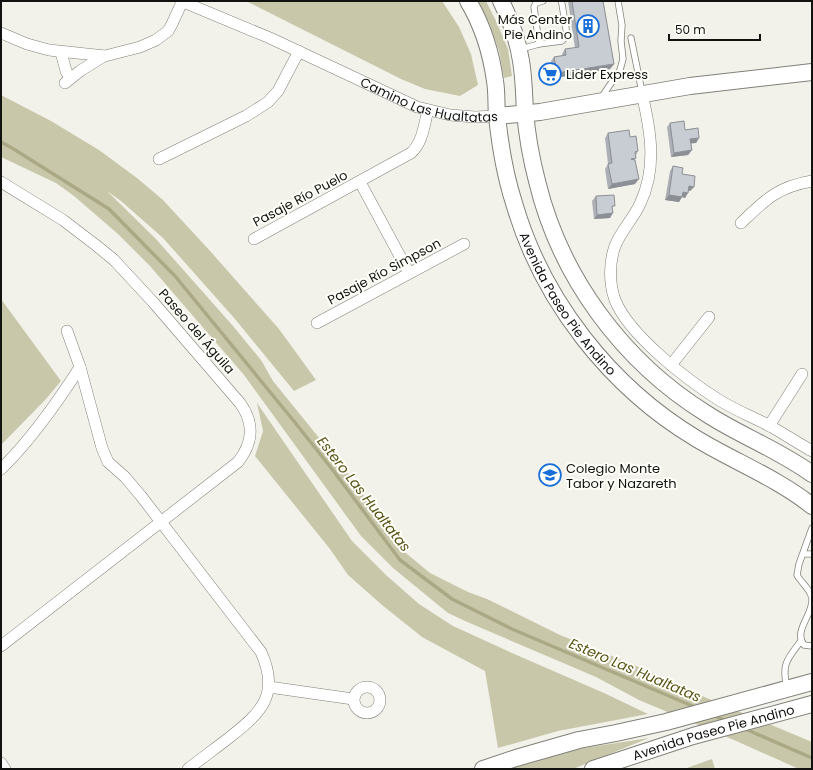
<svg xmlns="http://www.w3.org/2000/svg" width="813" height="770" font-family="Poppins,sans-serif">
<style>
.green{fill:#c9c7aa}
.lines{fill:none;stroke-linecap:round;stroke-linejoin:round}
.stream{stroke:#aba985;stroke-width:3.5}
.lane-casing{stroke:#81817a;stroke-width:7}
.street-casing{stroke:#81817a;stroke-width:12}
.secondary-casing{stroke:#81817a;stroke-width:18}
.lane{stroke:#fff;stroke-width:5.5}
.street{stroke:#fff;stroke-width:11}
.secondary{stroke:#fff;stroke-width:16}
.wall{fill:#acafb5}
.shaded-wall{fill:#8c8f94}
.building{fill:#c8ccd3;stroke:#8c8f94}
.labels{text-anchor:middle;stroke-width:4;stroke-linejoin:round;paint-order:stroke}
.poi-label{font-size:13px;fill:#121210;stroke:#fffffa;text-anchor:start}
.street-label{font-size:13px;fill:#121210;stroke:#fffffa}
.water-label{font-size:14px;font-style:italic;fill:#575214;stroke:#fffffa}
</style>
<rect width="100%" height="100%" fill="#f2f2ea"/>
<g class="green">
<path d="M246,1H442L459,27L471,54L478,85L460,96L425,89L401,79Z"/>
<path d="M478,1H486L497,23L508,49L512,76L504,78L499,51L490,26Z"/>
<path d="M1,95L51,121L99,150L137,178L163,200L211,252L279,329L316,380L294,391L235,319L163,238L121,201L107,191L156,239L233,326L261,360L273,381L354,481L392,539L401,549L430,573L468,592L487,599L560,635L641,668L702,696L812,742V769H799L734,740L639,700L596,677L465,621L448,613L393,568L361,536L244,375L187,309L150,266L118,234L74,196L56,183L1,157Z"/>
<path d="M1,299L61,381L46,399L1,445Z"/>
<path d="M257,403L352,541L386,575L419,604L453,626L512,653L604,693L648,714L558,731L498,748L485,671L422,637L382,605L348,575L330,549L255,456L263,431Z"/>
<path d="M649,738L573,769H504L564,751Z"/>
<path d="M712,759L715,769H684Z"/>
</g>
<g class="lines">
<g class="stream">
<path d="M1,142L12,148L109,209L175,276L293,420L332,469L400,560L452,599L512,629L697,708"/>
<path d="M712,715L727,721"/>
<path d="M743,728L812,758"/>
</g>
<g class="lane-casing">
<g id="lane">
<path d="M631,38L642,92"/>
<path d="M539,44L534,7L536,3L543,1"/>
<path d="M521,49L539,44L562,41L567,35L562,4L561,1"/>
<path d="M601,98L620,70L623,59L621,41L622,25L618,1"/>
<path d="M812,528L799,564L797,575C801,583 811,589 812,599C813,615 793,631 804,645L812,646"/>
<path d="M804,554H812"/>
<path d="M787,687C781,664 788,658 801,641"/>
</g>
</g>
<g class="street-casing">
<g id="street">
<path id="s1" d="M181,1L270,38L417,107L450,115L475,117L497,116"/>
<path d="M1,33L27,44L49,50L105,56L140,47L156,40L168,31L172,24L182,2"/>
<path d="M61,52L66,71L70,78"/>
<path d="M65,83L80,71L104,56"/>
<path d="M642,94C651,132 657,168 640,204C633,219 621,231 615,246C609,263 609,283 615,300C629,335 687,380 719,400C735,410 753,417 770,426C784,434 798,443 812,451"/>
<path d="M159,159L246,116L268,102L278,91L299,51"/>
<path d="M1,182L63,220L97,246L114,260L153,302L240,403C255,424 253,443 238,462L1,646"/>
<path d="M360,182L409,273"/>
<path d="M741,223C765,200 777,187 812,181"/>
<path d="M254,239L411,153C423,142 424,125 428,110"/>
<path d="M317,323L464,244"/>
<path d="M67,331L80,367L102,448L108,462L125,477L141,496L261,652C280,694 262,712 230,737C216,748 202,758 188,769"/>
<path d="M671,365L709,317"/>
<path d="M769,426L802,374"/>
<path d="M1,469C32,439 57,403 80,367"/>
<circle cx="367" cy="700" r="13"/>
<path d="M269,687L353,699"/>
<path d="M1,763L5,769"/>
</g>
</g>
<g class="secondary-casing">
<g id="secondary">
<path id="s2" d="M468,1C483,26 491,52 495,81C497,92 496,104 497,116C500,145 505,175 514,203C542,300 610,387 697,439C735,462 777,478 812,506"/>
<path d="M501,1C510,19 518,41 521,61C524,78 524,95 525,112C527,135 531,158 537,181C560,277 623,362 707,414C741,436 779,450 812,474"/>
<path d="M497,116L540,112L690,86L812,72"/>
<path d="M483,769L516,758L579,740L616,733L666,722L812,682"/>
<path id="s3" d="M593,769L693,736L812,704"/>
</g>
</g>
<use href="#lane" class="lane"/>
<use href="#street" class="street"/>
<use href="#secondary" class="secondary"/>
</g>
<g class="wall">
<path d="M568,1H603L614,64L610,69L554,78L551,61L554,57L562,56V54L565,49L575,48Z"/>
<path d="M670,123L685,130L699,138L696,143H691L692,150L688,155L671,157L667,127Z"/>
<path d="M608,133L630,137L638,151L636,155V158L635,160V184L608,189L605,169L608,164L605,138Z"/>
<path d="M673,166L682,174L694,187L690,191H688L685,198L682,197L679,202L665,200L670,171Z"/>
<path d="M596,196L612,209L610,218L594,219L592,201Z"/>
</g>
<g class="shaded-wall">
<path d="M614,64L610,69L554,78L557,73Z"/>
<path d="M699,138L696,143L687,144L690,139Z"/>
<path d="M692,150L688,155L671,157L674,153Z"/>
<path d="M639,179L635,184L608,189L612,184Z"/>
<path d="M689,186L694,187L690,191H686Z"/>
<path d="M683,192L688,193L685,198L682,197L679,202L665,200L669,195Z"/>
<path d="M613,213L610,218L594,219L597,215Z"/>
</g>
<g class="building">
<path d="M572,1H603L614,64L557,73L554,57L566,55L565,49L579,47Z"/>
<path d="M684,121L685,130L698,128L699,138L690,139L692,150L674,153L670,123Z"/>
<path d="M629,130L630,137L636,136L638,151L635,152L636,158L631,159L635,160L639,179L612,184L608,164L612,163L608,133Z"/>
<path d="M673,166L683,168L682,174L695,176L694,187L689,186L688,193L683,192L682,197L669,195Z"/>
<path d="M614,195L615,206H612L613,213L597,215L596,196Z"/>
</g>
<defs>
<g id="building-ring" transform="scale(1.15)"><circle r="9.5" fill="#fffffa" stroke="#186ed8" stroke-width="1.5"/><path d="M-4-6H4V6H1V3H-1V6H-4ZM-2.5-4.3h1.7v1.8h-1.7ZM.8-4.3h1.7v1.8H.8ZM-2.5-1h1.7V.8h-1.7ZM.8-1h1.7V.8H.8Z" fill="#186ed8"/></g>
<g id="supermarket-ring" transform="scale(1.15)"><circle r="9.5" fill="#fffffa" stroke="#186ed8" stroke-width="1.5"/><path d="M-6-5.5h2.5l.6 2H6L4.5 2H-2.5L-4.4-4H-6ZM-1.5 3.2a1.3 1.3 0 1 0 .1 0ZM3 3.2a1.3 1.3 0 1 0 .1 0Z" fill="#186ed8"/></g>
<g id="school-ring" transform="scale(1.15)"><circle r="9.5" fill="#fffffa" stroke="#186ed8" stroke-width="1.5"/><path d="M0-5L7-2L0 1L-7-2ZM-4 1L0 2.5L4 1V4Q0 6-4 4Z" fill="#186ed8"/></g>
</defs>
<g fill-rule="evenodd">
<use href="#building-ring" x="588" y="26"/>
<use href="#supermarket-ring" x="550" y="74"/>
<use href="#school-ring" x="550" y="475"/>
</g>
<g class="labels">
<g class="poi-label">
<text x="572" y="24" text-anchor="end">Más Center<tspan x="572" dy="15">Pie Andino</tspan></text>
<text x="566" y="79">Lider Express</text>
<text x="566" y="473">Colegio Monte<tspan x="566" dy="15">Tabor y Nazareth</tspan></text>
</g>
<g class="street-label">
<text dy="5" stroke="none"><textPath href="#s1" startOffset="269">Camino Las Hualtatas</textPath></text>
<text transform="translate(300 198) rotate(-28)" y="5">Pasaje Río Puelo</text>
<text transform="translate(384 271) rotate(-28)" y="5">Pasaje Río Simpson</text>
<text dy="5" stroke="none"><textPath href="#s2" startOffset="324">Avenida Paseo Pie Andino</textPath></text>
<text transform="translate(197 331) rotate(49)" y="5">Paseo del Águila</text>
<text dy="5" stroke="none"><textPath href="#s3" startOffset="126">Avenida Paseo Pie Andino</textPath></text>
</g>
<g class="water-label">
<text transform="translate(364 494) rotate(52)" y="5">Estero Las Hualtatas</text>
<text transform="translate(635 670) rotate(23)" y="5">Estero Las Hualtatas</text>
</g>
</g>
<rect width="813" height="770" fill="none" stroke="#121210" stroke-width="4"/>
<path d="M669 34v6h91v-6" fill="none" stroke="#121210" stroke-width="2"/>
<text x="675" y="34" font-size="12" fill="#121210" stroke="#fffffa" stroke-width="3" paint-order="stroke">50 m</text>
</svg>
